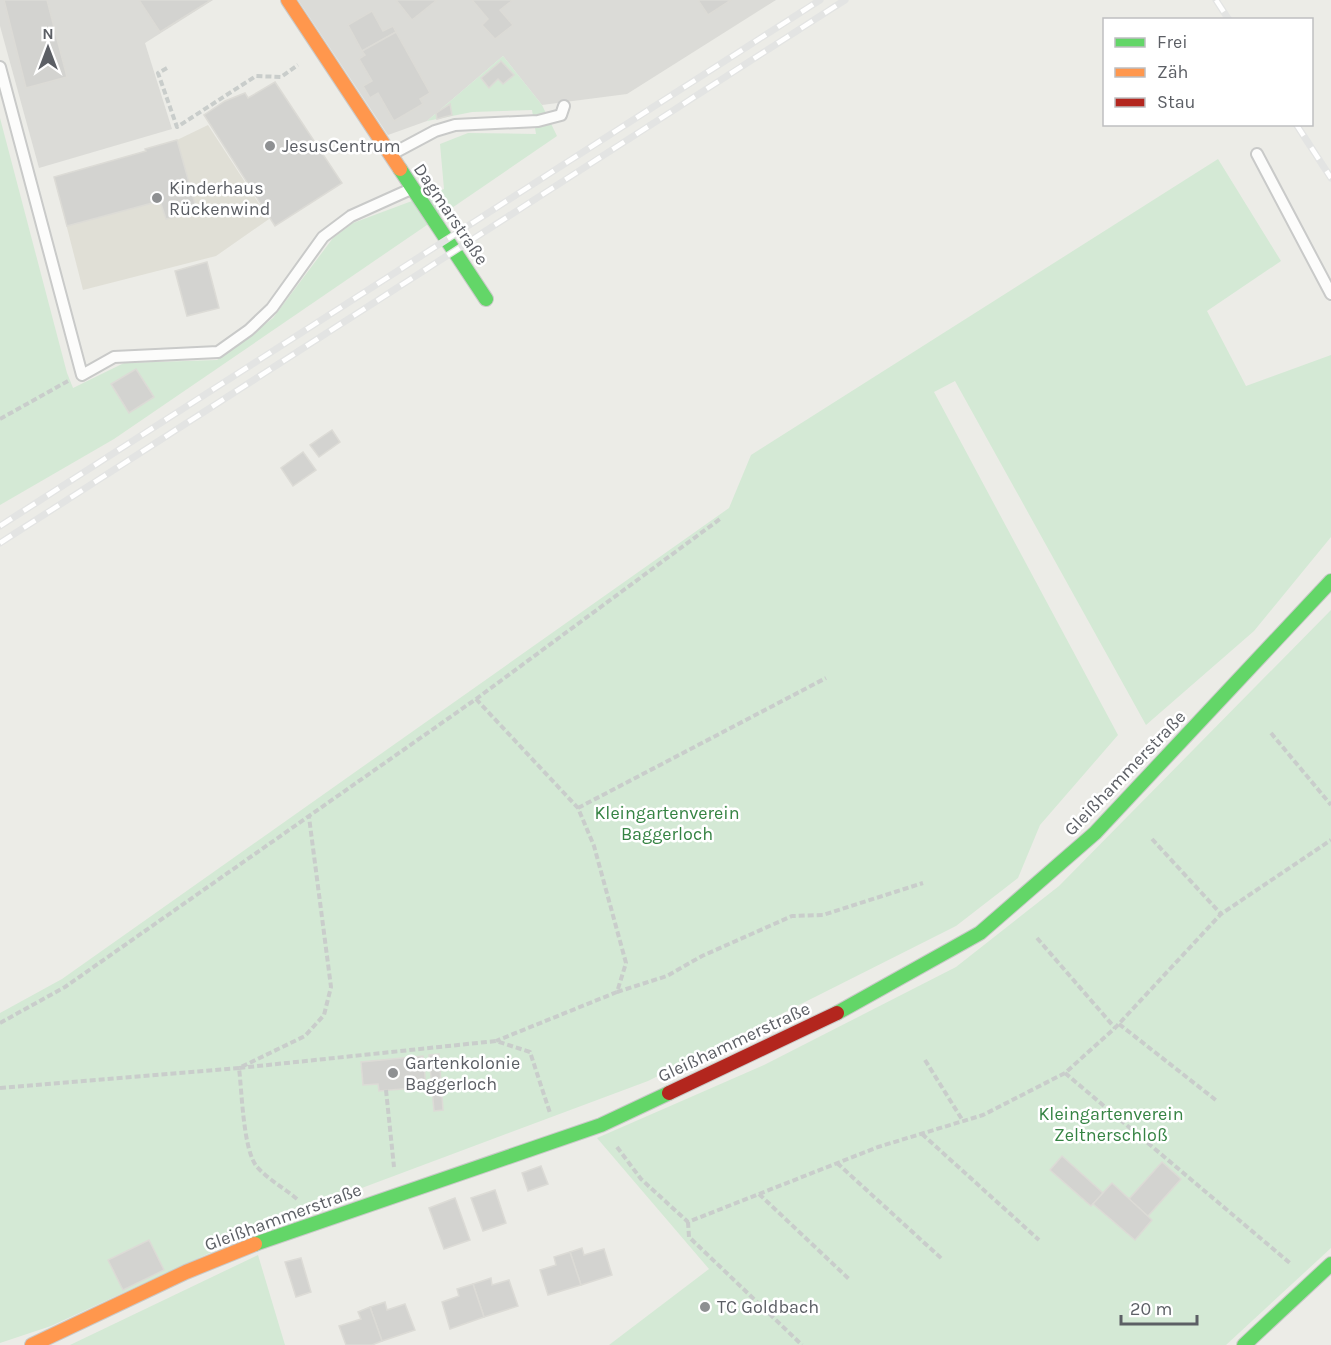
<svg xmlns="http://www.w3.org/2000/svg" width="1331" height="1345" font-family="Karla,sans-serif">
<style>
.industrial{fill:#dbdbd7}
.education{fill:#e0dfd6}
.green{fill:#d4e9d5}
.building{fill:#d3d3d0;stroke:#dcdbd6;stroke-width:1.5}
.lines{fill:none;stroke-linecap:round;stroke-linejoin:round}
.lane-casing{stroke:#c9cac9;stroke-width:14}
.fast-casing{stroke:#c9c9c8;stroke-width:16}
.slow-casing{stroke:#c9c9c8;stroke-width:16}
.jam-casing{stroke:#c9c9c8;stroke-width:16}
.path{stroke:#c9cdcb;stroke-width:4;stroke-dasharray:6 3;stroke-linecap:butt}
.lane{stroke:#fcfcfb;stroke-width:10}
.fast{stroke:#63d668;stroke-width:14}
.slow{stroke:#ff974d;stroke-width:14}
.jam{stroke:#b3261e;stroke-width:14}
.rail-casing{stroke:#e3e4e3;stroke-width:7}
.rail{stroke:#fff;stroke-width:4.5;stroke-dasharray:14;stroke-linecap:butt}
.poi-dot{fill:#8e9092;stroke:#fff;stroke-width:2}
.labels{text-anchor:middle;stroke-width:5;stroke-linejoin:round;paint-order:stroke}
.poi-label{font-size:18px;fill:#5c5f65;stroke:#fff;text-anchor:start}
.street-label{font-size:18px;fill:#5c5f65;stroke:#fff}
.park-label{font-size:18px;fill:#358343;stroke:#fff}
</style>
<rect width="100%" height="100%" fill="#ecece7"/>
<g class="industrial">
<path d="M0,0H213L145,43L172,129L39,168L0,26Z"/>
<path d="M298,0H776L627,94L542,105L503,56L427,121L388,135Z"/>
</g>
<path class="education" d="M208,125L269,219L216,256L83,290L54,177L146,151L145,149L177,140Z"/>
<g class="green">
<path d="M503,56L542,105L557,136L114,439L0,505V118L67,373L73,388L124,363L217,360L273,318L333,238L353,223L444,189L440,144L468,133L536,134L532,110L472,112L427,121Z"/>
<path d="M1218,159L1281,261L1207,311L1246,386L1331,355V537L1254,631L1146,725L955,381L934,392L1118,735L1040,825L1018,878L956,926L648,1081L303,1210L51,1326L0,1343V1013L62,979L729,508L751,455Z"/>
<path d="M1331,610V1248L1226,1345H609L709,1269L597,1138L764,1065L956,967L1059,886Z"/>
<path d="M258,1255L285,1345H70Z"/>
</g>
<g class="building">
<path d="M4,0H47L67,77L26,88Z"/>
<path d="M139,0H211L160,32Z"/>
<path d="M396,0H437L412,20Z"/>
<path d="M472,0H513L500,10L513,25L495,39L482,25L488,19Z"/>
<path d="M698,0H731L708,15Z"/>
<path d="M372,11L383,31L393,26L396,32L362,51L348,25Z"/>
<path d="M396,32L430,93L420,99L423,104L394,121L378,93L370,98L363,86L372,81L359,59L365,55L362,51Z"/>
<path d="M501,61L514,75L503,84L498,79L489,88L481,78Z"/>
<path d="M275,82L342,183L275,226L204,115L225,101L245,93L248,98Z"/>
<path d="M450,104L452,115L437,119L436,113Z"/>
<path d="M177,140L197,211L166,219L160,201L67,226L54,177L146,151L145,149Z"/>
<path d="M207,262L219,308L187,316L175,271Z"/>
<path d="M136,369L154,397L129,413L111,384Z"/>
<path d="M332,430L340,442L319,457L310,445Z"/>
<path d="M303,452L316,470L293,486L281,468Z"/>
<path d="M439,1054L443,1110L434,1111L429,1055Z"/>
<path d="M423,1056L426,1087L379,1091L378,1084L363,1085L361,1062Z"/>
<path d="M1062,1156L1103,1193L1091,1206L1050,1170Z"/>
<path d="M1162,1162L1181,1179L1148,1216L1129,1199Z"/>
<path d="M541,1166L548,1184L528,1191L522,1173Z"/>
<path d="M1112,1183L1152,1220L1135,1240L1093,1204Z"/>
<path d="M495,1190L506,1223L483,1231L471,1198Z"/>
<path d="M455,1198L470,1240L444,1249L429,1208Z"/>
<path d="M149,1240L164,1270L123,1290L108,1260Z"/>
<path d="M582,1248L584,1255L604,1249L612,1275L581,1285L570,1252Z"/>
<path d="M570,1252L581,1285L548,1295L540,1270L556,1265L554,1257Z"/>
<path d="M301,1258L311,1292L296,1297L285,1262Z"/>
<path d="M491,1278L492,1285L509,1280L518,1306L484,1317L473,1284Z"/>
<path d="M473,1284L484,1317L450,1329L442,1302L459,1296L457,1289Z"/>
<path d="M385,1302L387,1310L405,1304L415,1330L382,1341L370,1307Z"/>
<path d="M370,1307L382,1341L372,1345H346L339,1326L361,1319L358,1312Z"/>
</g>
<g class="lines">
<g class="lane-casing">
<g id="lane">
<path d="M0,67L82,375L114,357L218,352L249,330L272,308L323,237L351,216L411,189"/>
<path d="M392,154L435,131L455,125L538,121L561,115L564,106"/>
<path d="M1257,154L1331,294"/>
</g>
</g>
<g class="fast-casing">
<g id="fast">
<path d="M400,169L486,299"/>
<path d="M837,1013L980,933L1095,833L1331,581"/>
<path d="M255,1244L601,1125L669,1093"/>
<path d="M1244,1345L1331,1264"/>
</g>
</g>
<g class="slow-casing">
<g id="slow">
<path d="M288,0L400,169"/>
<path d="M32,1345L186,1272L255,1244"/>
</g>
</g>
<g class="jam-casing">
<path id="jam" d="M669,1093L837,1013"/>
</g>
<g class="path">
<path d="M167,68L158,73L177,127L256,76L281,77L298,65"/>
<path d="M0,419L68,381"/>
<path d="M476,699L578,808L594,846L626,963L617,992L496,1041"/>
<path d="M1271,733L1331,805"/>
<path d="M578,808L826,678"/>
<path d="M1152,839L1221,914"/>
<path d="M1037,938L1115,1028"/>
<path d="M617,992L667,976L702,956L792,916L823,915L923,883"/>
<path d="M0,1023L65,987L476,699L720,519"/>
<path d="M1119,1024L1217,1101"/>
<path d="M925,1060L963,1121"/>
<path d="M1065,1073L1291,1264"/>
<path d="M0,1088L239,1068L305,1036L324,1015L331,987L309,817"/>
<path d="M386,1090L394,1167"/>
<path d="M922,1134L1039,1240"/>
<path d="M617,1147L641,1179L688,1222L878,1147L983,1115L1065,1073L1115,1028L1221,914L1331,840"/>
<path d="M837,1163L942,1259"/>
<path d="M759,1194L850,1280"/>
<path d="M297,1199C284,1188 269,1180 257,1167C243,1150 242,1092 239,1068L496,1041L530,1052L550,1113"/>
<path d="M688,1222L689,1237L802,1345"/>
</g>
<use href="#lane" class="lane"/>
<use href="#fast" class="fast"/>
<use href="#slow" class="slow"/>
<use href="#jam" class="jam"/>
<g class="rail-casing">
<g id="rail">
<path d="M1216,0L1229,20"/>
<path d="M1296,124L1331,178"/>
<path d="M0,526L820,0"/>
<path d="M0,543L845,0"/>
</g>
</g>
<use href="#rail" class="rail"/>
</g>
<g class="poi-dot">
<circle cx="270" cy="146" r="6"/>
<circle cx="157" cy="198" r="6"/>
<circle cx="393" cy="1073" r="6"/>
<circle cx="705" cy="1307" r="6"/>
</g>
<g class="labels">
<g class="poi-label">
<text x="282" y="152">JesusCentrum</text>
<text x="169" y="194">Kinderhaus<tspan x="169" dy="21">Rückenwind</tspan></text>
<text x="405" y="1069">Gartenkolonie<tspan x="405" dy="21">Baggerloch</tspan></text>
<text x="717" y="1313">TC Goldbach</text>
</g>
<g class="street-label">
<text transform="translate(451 214) rotate(56)" y="6">Dagmarstraße</text>
<text transform="translate(1125 773) rotate(-46)" y="6">Gleißhammerstraße</text>
<text transform="translate(734 1042) rotate(-25)" y="6">Gleißhammerstraße</text>
<text transform="translate(283 1217) rotate(-20)" y="6">Gleißhammerstraße</text>
</g>
<g class="park-label">
<text x="667" y="819">Kleingartenverein<tspan x="667" dy="21">Baggerloch</tspan></text>
<text x="1111" y="1120">Kleingartenverein<tspan x="1111" dy="21">Zeltnerschloß</tspan></text>
</g>
</g>
<rect x="1103" y="18" width="210" height="108" fill="#ffffff" stroke="#bebfc1" stroke-width="1.5"/>
<rect x="1115" y="38" width="30" height="9" fill="#63d668" stroke="#bebfc1" stroke-width="1.5"/>
<text x="1157" y="48" font-size="18" fill="#5c5f65">Frei</text>
<rect x="1115" y="68" width="30" height="9" fill="#ff974d" stroke="#bebfc1" stroke-width="1.5"/>
<text x="1157" y="78" font-size="18" fill="#5c5f65">Zäh</text>
<rect x="1115" y="98" width="30" height="9" fill="#b3261e" stroke="#bebfc1" stroke-width="1.5"/>
<text x="1157" y="108" font-size="18" fill="#5c5f65">Stau</text>
<g transform="translate(48 48)" stroke="#ffffff" stroke-width="4.5" paint-order="stroke">
<path d="M0-4.5L10 22L0 15L-10 22Z" fill="#5c5f65"/>
<text y="-9" font-size="16" font-weight="bold" text-anchor="middle" fill="#5c5f65">N</text>
</g>
<path d="M1121 1315v9h76v-9" fill="none" stroke="#5c5f65" stroke-width="3"/>
<text x="1130" y="1315" font-size="18" fill="#5c5f65" stroke="#ffffff" stroke-width="4.5" paint-order="stroke">20 m</text>
</svg>
